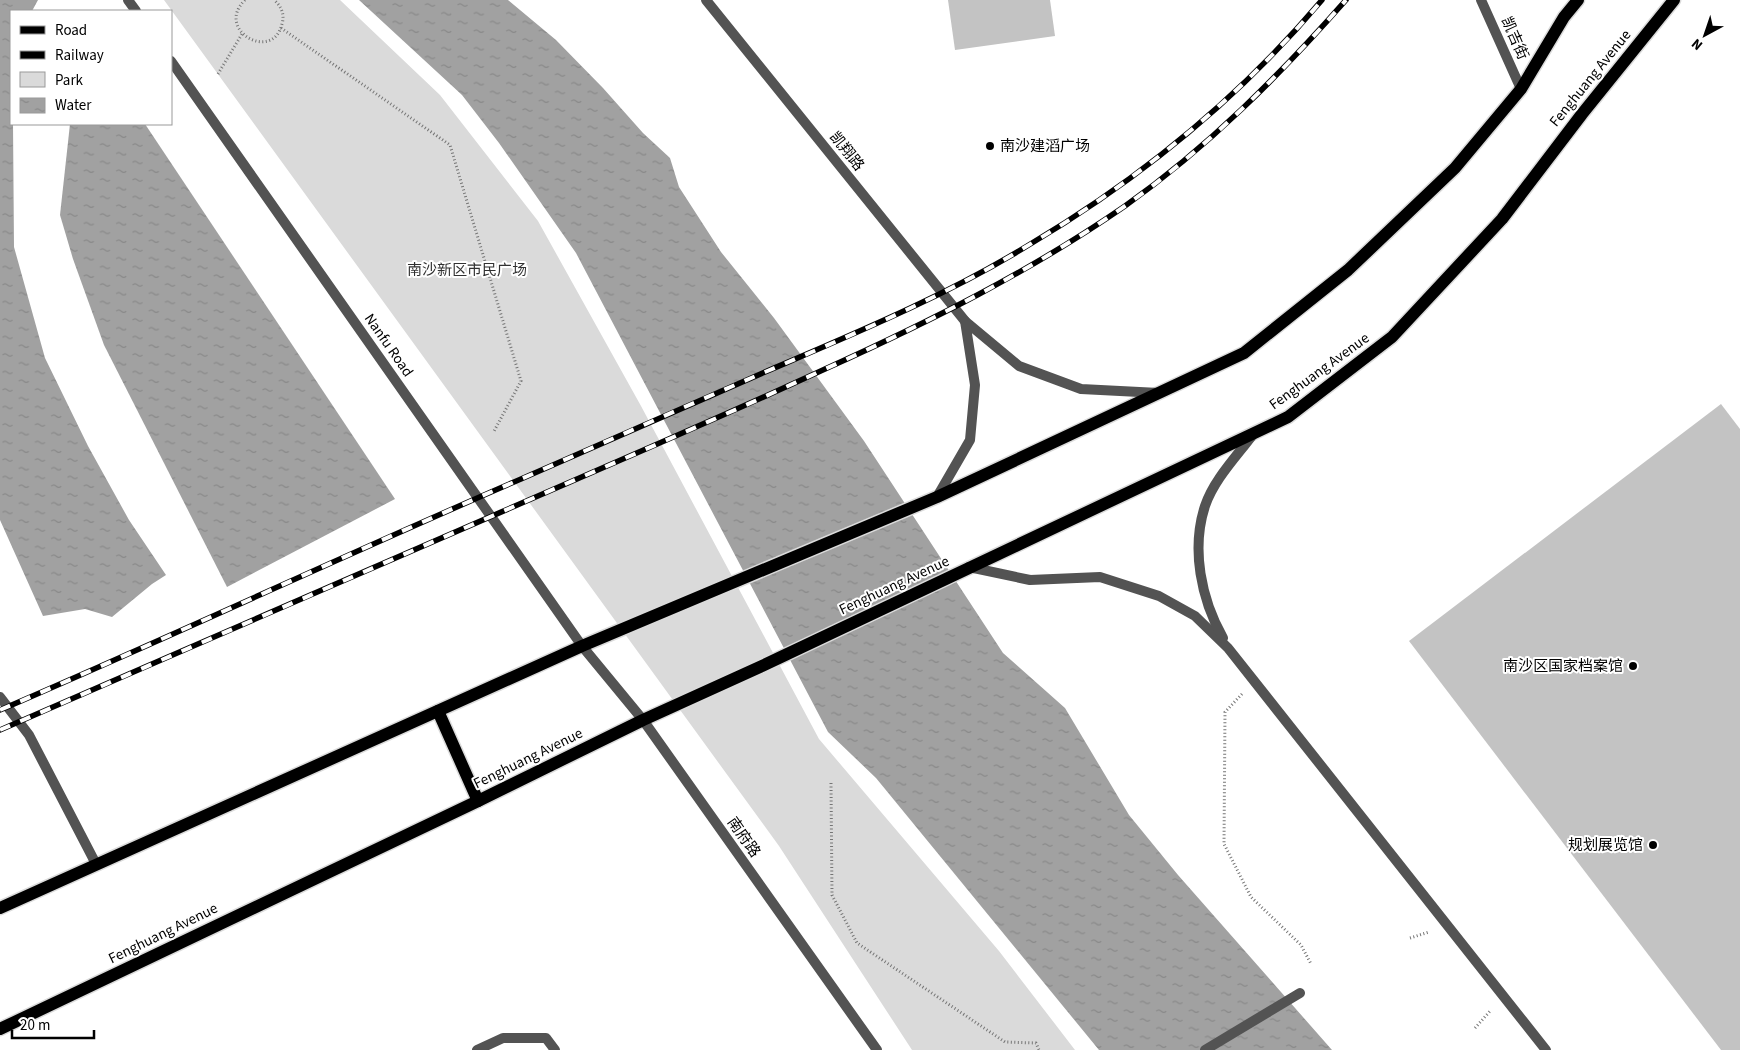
<svg xmlns="http://www.w3.org/2000/svg" width="1740" height="1050" font-family="'Source Sans 3','Noto Sans SC',sans-serif">
<style>
.park{fill:#dadada}
.water{fill:url(#water-ripples)}
.building{fill:#c3c3c3}
.lines{fill:none;stroke-linecap:round;stroke-linejoin:round}
.primary-casing{stroke:#dbdbdb;stroke-width:15}
.path{stroke:#757575;stroke-width:3;stroke-dasharray:1 2.5;stroke-linecap:butt}
.service{stroke:#535353;stroke-width:10}
.pedestrian{stroke:#535353;stroke-width:10}
.minor{stroke:#535353;stroke-width:10}
.tertiary{stroke:#535353;stroke-width:10}
.primary{stroke:#000;stroke-width:12}
.rail-casing{stroke:#000;stroke-width:5.5}
.rail{stroke:#fff;stroke-width:4;stroke-dasharray:11;stroke-linecap:butt}
.poi-dot{fill:#000;stroke:#fff;stroke-width:2}
.labels{text-anchor:middle;stroke-width:4;stroke-linejoin:round;paint-order:stroke}
.street-label{font-size:15px;fill:#000;stroke:#fff}
.poi-label{font-size:15px;fill:#000;stroke:#fff;text-anchor:end}
.park-label{font-size:15px;fill:#313131;stroke:#fff}
</style>
<defs>
<pattern id="water-ripples" width="26" height="14" patternUnits="userSpaceOnUse" patternTransform="scale(1.25)"><rect width="26" height="14" fill="#a1a1a1"/><path d="M2 4q2-2 4 0t4 0M15 11q2-2 4 0t4 0" fill="none" stroke="#898989"/></pattern>
</defs>
<rect width="100%" height="100%" fill="#fff"/>
<path class="park" d="M164,0H340L440,95L538,221L641,406L819,739L999,951L1075,1050H912L779,846Z"/>
<g class="water">
<path d="M0,0H38L32,11H11V124H13L14,247L45,358L88,446L129,520L166,575L152,584L112,617L85,609L43,616L0,520Z"/>
<path d="M359,0H508L556,40L603,88L643,133L670,158L679,187L721,252L774,318L864,441L1003,653L1065,708L1129,815L1178,875L1332,1050H1099L876,778L828,732L576,253L499,143L462,95Z"/>
<path d="M70,124H145L395,499L227,587L104,345L73,259L60,215Z"/>
</g>
<g class="building">
<path d="M948,0H1050L1055,36L955,50Z"/>
<path d="M1721,404L1740,429V1050H1721L1409,641Z"/>
</g>
<g class="lines">
<g class="primary-casing">
<g id="primary">
<path d="M438,711L478,801"/>
<path d="M0,908L582,646L937,497L1244,353L1348,270L1455,168L1521,89L1564,17L1578,0"/>
<path d="M0,1029L478,801L643,720L762,666L1288,417L1392,337L1502,219L1582,114L1674,0"/>
</g>
</g>
<g class="path">
<path d="M245,0C214,30 273,63 282,24C285,14 281,6 274,0"/>
<path d="M281,28L450,145L521,381L493,433"/>
<path d="M218,74L242,34"/>
<path d="M1242,694L1225,712L1224,844L1251,897L1301,945L1311,964"/>
<path d="M831,783L832,895L857,943L1005,1042L1036,1043L1039,1050"/>
<path d="M1410,938L1429,932"/>
<path d="M1475,1028L1491,1010"/>
</g>
<path class="service" d="M477,1050L503,1038H546L555,1050"/>
<path class="pedestrian" d="M1205,1050L1300,993"/>
<g class="minor">
<path d="M706,0L965,321"/>
<path d="M1481,0L1521,89"/>
<path d="M937,497L970,440L975,385L965,321L1019,366L1081,389L1159,393"/>
<path d="M969,567L1030,580L1100,577L1159,596L1195,616L1228,648L1546,1050"/>
<path d="M1223,638C1201,599 1191,549 1205,506C1214,479 1238,455 1254,433"/>
<path d="M0,697L29,735L96,864"/>
</g>
<g class="tertiary">
<path d="M128,0L136,11"/>
<path d="M171,61L582,646L643,720L877,1050"/>
</g>
<use href="#primary" class="primary"/>
<g class="rail-casing">
<g id="rail">
<path d="M0,710C175,635 347,554 521,479C603,443 684,407 765,372C856,333 948,295 1032,243C1141,178 1240,97 1322,0"/>
<path d="M0,730C192,647 384,563 577,479C660,443 743,407 825,369C929,322 1031,271 1125,206C1208,147 1279,76 1346,0"/>
</g>
</g>
<use href="#rail" class="rail"/>
</g>
<g class="poi-dot">
<circle cx="990" cy="146" r="5"/>
<circle cx="1633" cy="666" r="5"/>
<circle cx="1653" cy="845" r="5"/>
</g>
<g class="labels">
<g class="street-label">
<text transform="translate(1515 38) rotate(66)" y="5">凯吉街</text>
<text transform="translate(1590 78) rotate(-51)" y="5">Fenghuang Avenue</text>
<text transform="translate(847 151) rotate(51)" y="5">凯翔路</text>
<text transform="translate(389 345) rotate(55)" y="5">Nanfu Road</text>
<text transform="translate(1319 371) rotate(-36)" y="5">Fenghuang Avenue</text>
<text transform="translate(894 585) rotate(-25)" y="5">Fenghuang Avenue</text>
<text transform="translate(528 758) rotate(-26)" y="5">Fenghuang Avenue</text>
<text transform="translate(744 837) rotate(55)" y="5">南府路</text>
<text transform="translate(163 933) rotate(-26)" y="5">Fenghuang Avenue</text>
</g>
<g class="poi-label">
<text x="1000" y="151" text-anchor="start">南沙建滔广场</text>
<text x="1623" y="671">南沙区国家档案馆</text>
<text x="1643" y="850">规划展览馆</text>
</g>
<g class="park-label">
<text x="467" y="275">南沙新区市民广场</text>
</g>
</g>
<rect x="10" y="10" width="162" height="115" fill="#ffffff" stroke="#999999"/>
<rect x="20" y="26" width="25" height="8" fill="#000000" stroke="#999999"/>
<text x="55" y="35" font-size="15" fill="#000000">Road</text>
<rect x="20" y="51" width="25" height="8" fill="#000000" stroke="#999999"/>
<text x="55" y="60" font-size="15" fill="#000000">Railway</text>
<rect x="20" y="72" width="25" height="15" fill="#dadada" stroke="#999999"/>
<text x="55" y="85" font-size="15" fill="#000000">Park</text>
<rect x="20" y="98" width="25" height="15" fill="url(#water-ripples)" stroke="#999999"/>
<text x="55" y="110" font-size="15" fill="#000000">Water</text>
<g transform="translate(1705 35) rotate(220)" stroke="#ffffff" stroke-width="4" paint-order="stroke">
<path d="M0-4L9 19L0 12L-9 19Z" fill="#000000"/>
<text y="-8" font-size="14" font-weight="bold" text-anchor="middle" fill="#000000">N</text>
</g>
<path d="M12 1030v8h82v-8" fill="none" stroke="#000000" stroke-width="2.5"/>
<text x="20" y="1030" font-size="15" fill="#000000" stroke="#ffffff" stroke-width="4" paint-order="stroke">20 m</text>
</svg>
